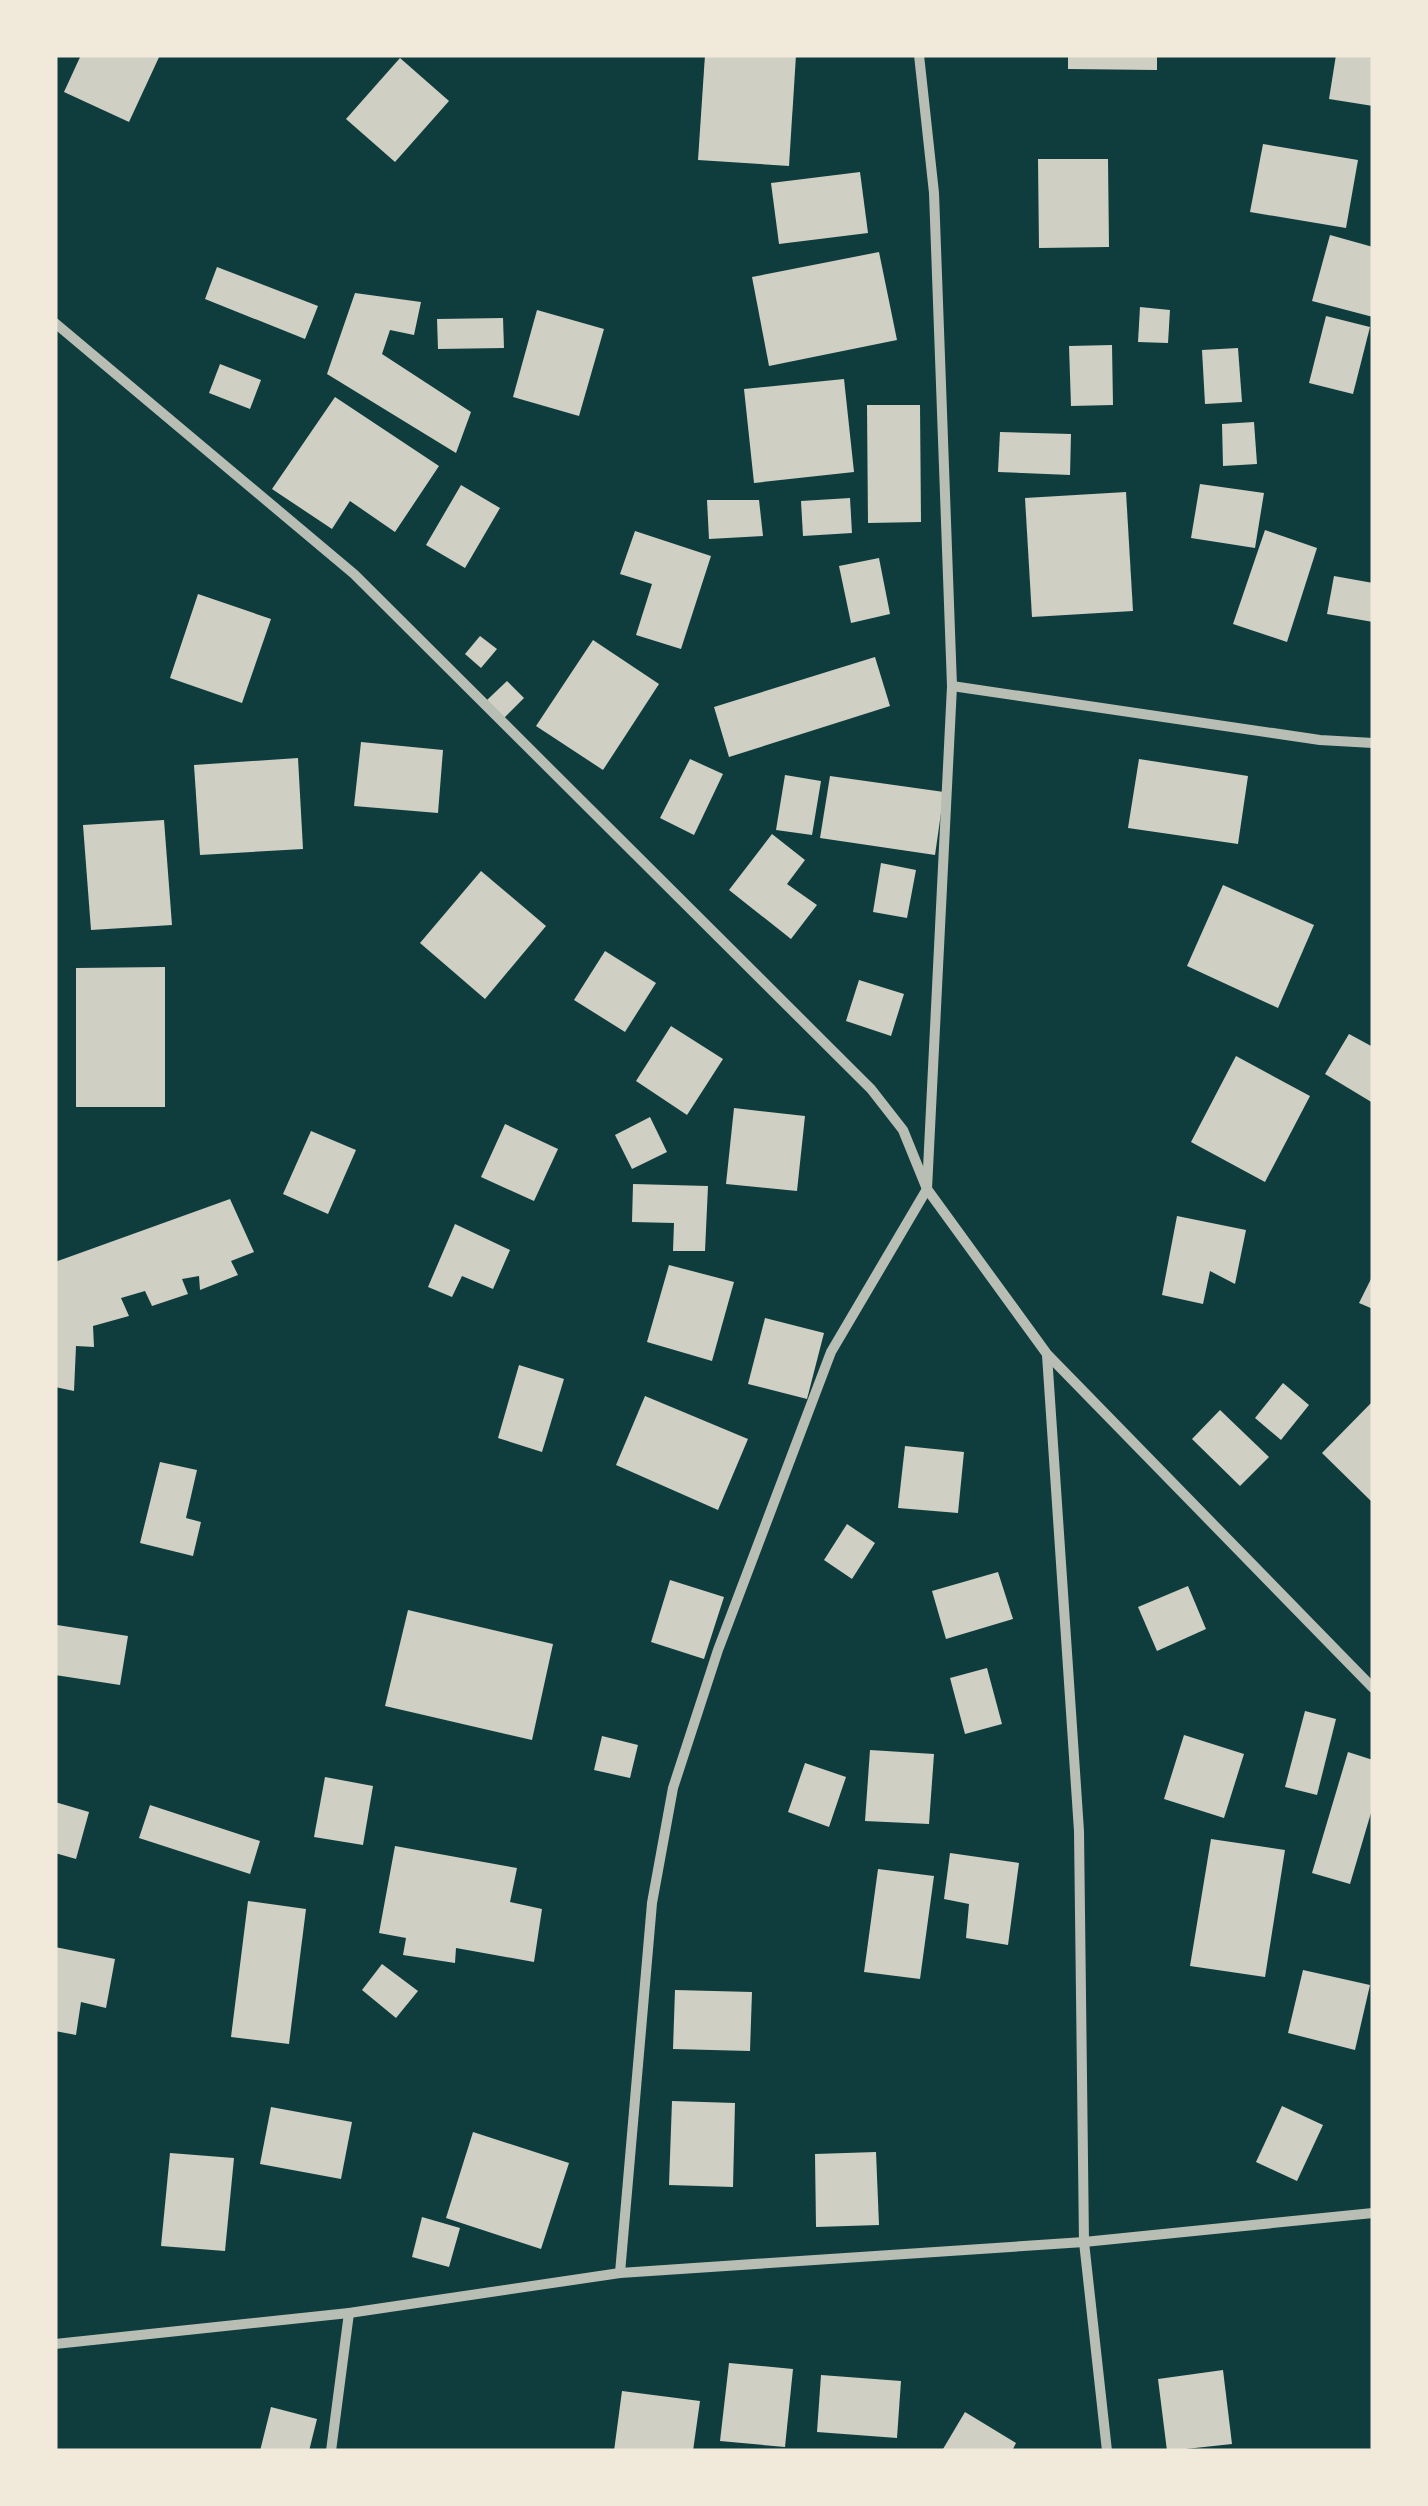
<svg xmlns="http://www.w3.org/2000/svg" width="1428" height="2506" font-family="Georgia,serif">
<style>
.building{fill:#cfcfc3}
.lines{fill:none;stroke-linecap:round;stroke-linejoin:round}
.minor{stroke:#b8beb3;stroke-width:10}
</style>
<rect width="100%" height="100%" fill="#0f3d3e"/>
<g class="building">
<path d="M81,55H160L129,122L64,92Z"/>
<path d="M705,55H796L789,166L698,160Z"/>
<path d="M1068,55H1157V70L1068,69Z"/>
<path d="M1336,55H1373V106L1329,99Z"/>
<path d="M400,58L449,101L395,162L346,119Z"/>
<path d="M1263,144L1358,160L1346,228L1250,212Z"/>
<path d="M1038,159H1108L1109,247L1039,248Z"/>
<path d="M860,172L868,233L779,244L771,183Z"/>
<path d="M1330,235L1373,247V317L1312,301Z"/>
<path d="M879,252L897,340L769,366L752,277Z"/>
<path d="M217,267L318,306L305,339L205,299Z"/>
<path d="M355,293L421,302L414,335L390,330L382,354L471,412L456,453L327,374Z"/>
<path d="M1140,307L1170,310L1168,343L1138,342Z"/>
<path d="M537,310L604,329L579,416L513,397Z"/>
<path d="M1326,316L1370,327L1353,394L1309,383Z"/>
<path d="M503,318L504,348L438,349L437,319Z"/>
<path d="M1112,345L1113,405L1071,406L1069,346Z"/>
<path d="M1238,348L1242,402L1205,404L1202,350Z"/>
<path d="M220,364L261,380L250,409L209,393Z"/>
<path d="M844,379L854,472L754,483L744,389Z"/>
<path d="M335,397L439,466L395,532L350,501L332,529L272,489Z"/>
<path d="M867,405H920L921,522L868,523Z"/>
<path d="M1254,422L1257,464L1223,466L1222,424Z"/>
<path d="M1000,432L1071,434L1070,475L998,472Z"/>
<path d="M1200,484L1264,493L1255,548L1191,538Z"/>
<path d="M461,485L500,508L465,568L426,545Z"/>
<path d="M1126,492L1133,611L1032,617L1025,498Z"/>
<path d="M850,498L852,533L803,536L801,501Z"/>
<path d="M707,500H759L763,536L709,539Z"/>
<path d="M1265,530L1317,548L1287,642L1233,624Z"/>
<path d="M635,531L711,556L681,649L636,635L652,584L620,574Z"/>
<path d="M879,558L890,614L851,623L839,566Z"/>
<path d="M1334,576L1373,583V622L1327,614Z"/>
<path d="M198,594L271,619L242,703L170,678Z"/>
<path d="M480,636L497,649L481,668L465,654Z"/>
<path d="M593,640L659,684L603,770L536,726Z"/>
<path d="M875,657L890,706L729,757L714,707Z"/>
<path d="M507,681L524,698L504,718L487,700Z"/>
<path d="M361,742L443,750L438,813L354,806Z"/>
<path d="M298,758L303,849L200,855L194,765Z"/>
<path d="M690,759L723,774L694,835L660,818Z"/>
<path d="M1139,759L1248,776L1238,844L1128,828Z"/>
<path d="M785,775L821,781L812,835L776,830Z"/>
<path d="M830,776L944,792L935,855L820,838Z"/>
<path d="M164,820L172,925L91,930L83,825Z"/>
<path d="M772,834L805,860L787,884L817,905L791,939L729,890Z"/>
<path d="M881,863L916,870L907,918L873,912Z"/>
<path d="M481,871L546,926L485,999L420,943Z"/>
<path d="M1223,885L1314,925L1278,1008L1187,966Z"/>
<path d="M605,951L656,983L625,1032L574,1000Z"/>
<path d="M165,967V1107H76V968Z"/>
<path d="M859,980L904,994L891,1036L846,1021Z"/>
<path d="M671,1026L723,1059L687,1115L636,1081Z"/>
<path d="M1349,1034L1373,1047V1103L1325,1074Z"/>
<path d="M1236,1056L1310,1096L1265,1182L1191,1142Z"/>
<path d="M734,1108L805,1116L797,1191L726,1184Z"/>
<path d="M650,1117L667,1152L632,1169L615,1135Z"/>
<path d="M505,1124L558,1149L534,1201L481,1177Z"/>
<path d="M311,1131L356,1150L328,1214L283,1194Z"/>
<path d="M633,1184L708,1186L705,1251H673L674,1223L632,1222Z"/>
<path d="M230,1199L254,1252L231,1261L238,1275L200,1290L199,1276L182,1279L188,1294L152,1306L145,1291L121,1298L129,1316L93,1326L94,1347L76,1346L74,1391L55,1387V1262Z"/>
<path d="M1177,1216L1246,1230L1235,1284L1210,1271L1203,1304L1162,1295Z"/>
<path d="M455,1224L510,1250L493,1289L462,1276L452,1297L428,1287Z"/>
<path d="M669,1265L734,1282L712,1361L647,1342Z"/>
<path d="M1373,1275V1309L1359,1303Z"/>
<path d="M765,1318L824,1333L807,1399L748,1384Z"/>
<path d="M519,1365L564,1379L542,1452L498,1438Z"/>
<path d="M1283,1383L1309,1405L1281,1440L1255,1418Z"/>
<path d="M645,1396L748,1439L718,1510L616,1465Z"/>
<path d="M1373,1401V1503L1322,1453Z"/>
<path d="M1220,1410L1269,1457L1240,1486L1192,1439Z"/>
<path d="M905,1446L964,1452L958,1513L898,1508Z"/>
<path d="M160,1462L197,1470L186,1518L201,1522L193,1556L140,1543Z"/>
<path d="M847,1524L875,1543L852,1579L824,1560Z"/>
<path d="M998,1572L1013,1619L946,1639L932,1591Z"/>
<path d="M670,1580L724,1597L704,1659L651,1642Z"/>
<path d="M1188,1586L1206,1629L1157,1651L1138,1607Z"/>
<path d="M408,1610L553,1644L532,1740L385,1706Z"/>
<path d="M57,1625L128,1636L120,1685L55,1675Z"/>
<path d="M987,1668L1002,1724L965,1734L950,1678Z"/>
<path d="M1305,1711L1336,1719L1317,1795L1285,1787Z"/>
<path d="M1184,1735L1244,1754L1224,1818L1164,1799Z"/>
<path d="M602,1736L638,1745L630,1778L594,1770Z"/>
<path d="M870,1750L934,1754L929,1824L865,1821Z"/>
<path d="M1348,1752L1373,1760V1806L1350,1884L1312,1873Z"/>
<path d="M805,1763L846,1777L829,1827L788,1812Z"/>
<path d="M325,1777L373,1786L363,1845L314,1837Z"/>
<path d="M55,1802L89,1812L76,1859L55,1853Z"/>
<path d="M150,1805L260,1841L250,1874L139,1838Z"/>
<path d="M1211,1839L1285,1850L1265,1977L1190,1966Z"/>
<path d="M395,1846L517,1868L510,1902L542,1909L534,1962L456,1948L455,1963L403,1955L406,1938L379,1933Z"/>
<path d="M950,1853L1019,1863L1008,1945L966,1938L969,1904L944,1899Z"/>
<path d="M878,1869L934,1876L920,1979L864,1972Z"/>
<path d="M248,1901L306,1909L289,2044L231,2037Z"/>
<path d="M55,1947L115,1959L106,2008L81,2002L76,2035L55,2031Z"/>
<path d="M382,1964L418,1991L396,2018L362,1990Z"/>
<path d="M1303,1970L1370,1985L1355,2050L1288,2033Z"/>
<path d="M675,1990L752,1992L750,2051L673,2049Z"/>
<path d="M672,2101L735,2103L733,2187L669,2185Z"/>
<path d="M1282,2106L1323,2125L1297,2181L1256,2162Z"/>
<path d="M271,2107L352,2122L341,2179L260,2164Z"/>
<path d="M473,2132L569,2163L541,2249L446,2218Z"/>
<path d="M876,2152L879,2225L816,2227L815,2154Z"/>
<path d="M170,2153L234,2158L225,2251L161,2246Z"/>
<path d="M422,2217L460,2228L449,2267L412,2257Z"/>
<path d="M729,2363L793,2369L785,2447L720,2441Z"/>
<path d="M1223,2370L1232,2444L1167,2451L1158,2379Z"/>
<path d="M821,2375L901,2381L897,2438L817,2432Z"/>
<path d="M622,2391L700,2401L693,2451H614Z"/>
<path d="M271,2407L317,2419L309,2451H260Z"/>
<path d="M965,2412L1016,2443L1012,2451L943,2449Z"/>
</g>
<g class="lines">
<g class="minor">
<path d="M55,323L354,574L871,1089L903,1130L927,1189L1047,1354L1373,1688"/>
<path d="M952,686L1320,740L1373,743"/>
<path d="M1047,1355L1079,1831L1084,2242L1107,2451"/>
<path d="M620,2273L652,1903L673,1788L718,1650L831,1352L927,1189L952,686L934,193L919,55"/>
<path d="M55,2344L349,2313L620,2273L1084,2242L1373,2213"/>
<path d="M331,2451L349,2313"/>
</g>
</g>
<rect width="1428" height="2506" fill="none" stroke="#f1e9da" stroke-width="115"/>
</svg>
